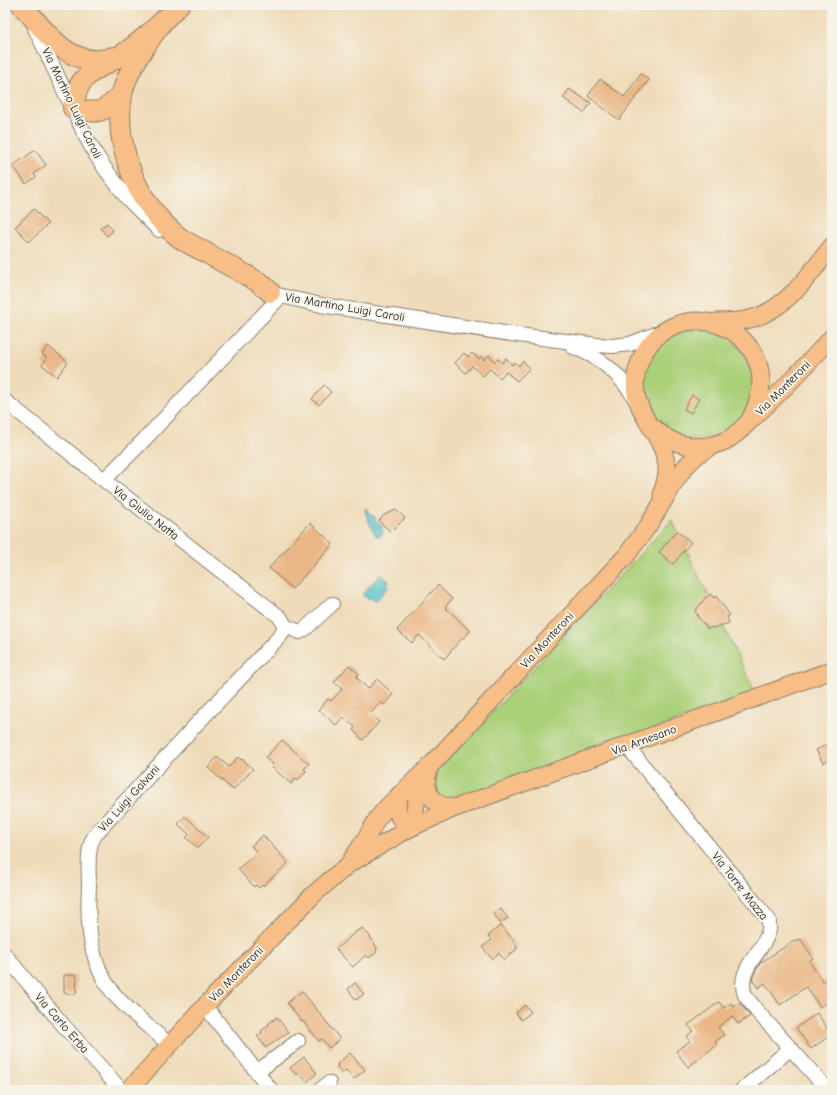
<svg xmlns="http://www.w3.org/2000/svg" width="837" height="1095" font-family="'Comic Neue',sans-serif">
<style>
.green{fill:#abd07a;stroke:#64764b}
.water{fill:#51bfc8;stroke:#366e72}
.building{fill:#eab786}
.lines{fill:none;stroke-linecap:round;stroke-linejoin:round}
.minor-casing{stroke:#867c6a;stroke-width:16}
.major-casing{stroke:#867c6a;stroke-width:19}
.highway-casing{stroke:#867c6a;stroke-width:22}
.minor{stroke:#fff;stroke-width:14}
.major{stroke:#f7be87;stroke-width:17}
.highway{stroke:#f7be87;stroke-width:20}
.labels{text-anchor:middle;stroke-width:4;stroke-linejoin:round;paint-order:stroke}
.street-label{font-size:12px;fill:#1c1c1c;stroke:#f7f3e8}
</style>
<rect width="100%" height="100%" fill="#f7f3e8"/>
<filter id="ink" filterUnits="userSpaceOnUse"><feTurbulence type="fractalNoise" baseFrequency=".025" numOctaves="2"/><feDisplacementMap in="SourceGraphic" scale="8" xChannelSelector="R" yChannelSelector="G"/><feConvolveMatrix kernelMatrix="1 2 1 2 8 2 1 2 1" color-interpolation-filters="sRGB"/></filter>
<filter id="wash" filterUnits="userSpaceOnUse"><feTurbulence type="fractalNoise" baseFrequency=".012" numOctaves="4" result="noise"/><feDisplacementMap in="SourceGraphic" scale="16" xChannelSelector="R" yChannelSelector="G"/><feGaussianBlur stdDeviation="0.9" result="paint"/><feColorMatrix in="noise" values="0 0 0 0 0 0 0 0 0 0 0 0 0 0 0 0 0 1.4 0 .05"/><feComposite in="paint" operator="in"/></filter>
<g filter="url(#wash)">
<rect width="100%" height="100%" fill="#efdbb9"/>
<g class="green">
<circle cx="698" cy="384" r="55"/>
<path d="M672,520L755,692L454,803L436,798L435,775L439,769Z"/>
</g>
<g class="water">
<path d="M367,507L370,514L375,517L376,522L382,525L383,533L381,536H376C372,527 367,520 365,510Z"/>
<path d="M381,574L389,581L387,584L389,586L375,602L370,598L368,599L362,594Z"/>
</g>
<g id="blocks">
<g class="building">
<path d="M641,74L649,80L619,120L588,96L600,79L624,97Z"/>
<path d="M569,89L591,103L584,113L563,98Z"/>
<path d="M35,150L46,165L34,174L36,177L26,184L13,166Z"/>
<path d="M34,209L48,224L29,242L15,227Z"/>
<path d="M107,223L113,231L107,236L100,228Z"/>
<path d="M48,346L68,362L57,377L42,365L47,358L42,354Z"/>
<path d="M464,353L468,357L472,353L479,359L481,356L484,360L489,355L495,362L498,359L502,363L506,358L512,365L515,362L519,366L523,361L530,368L517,381L506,372L500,378L490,369L483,376L472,366L466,373L455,363Z"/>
<path d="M324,385L331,392L319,405L312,399Z"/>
<path d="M692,395L699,399L691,413L684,409Z"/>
<path d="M396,510L405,518L391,532L379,521L384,515Z"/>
<path d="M310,523L333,544L292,589L269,568Z"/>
<path d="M677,531L691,542L673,564L659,552Z"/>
<path d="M438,585L452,599L445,607L470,631L464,638L463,637L444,659L419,635L412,643L397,630Z"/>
<path d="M710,594L714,598L716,596L730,615L727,617L729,623L713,628L712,627L708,629L697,616L698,615L695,611L706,597H707Z"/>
<path d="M349,665L359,674L356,677L368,689L377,679L393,694L384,705L381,702L370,714L379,722L363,740L353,730L355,727L343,717L336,725L319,710L328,699L331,701L342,689L334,682Z"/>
<path d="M282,740L309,764L304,769L306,771L298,780L296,778L291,784L271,766L273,764L265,758Z"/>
<path d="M832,742V758L823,763L816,750Z"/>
<path d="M217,757L229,767L238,757L241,760L242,759L253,769L233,790L208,768Z"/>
<path d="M185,816L208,837L198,848L186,838L189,834L178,824Z"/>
<path d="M263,835L288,863L263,886L262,885L259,888L256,885L254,887L238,869L257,852L251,846Z"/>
<path d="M500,908L508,918L500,923L493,913Z"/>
<path d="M501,925L517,945L516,947L517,949L504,960L499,953L492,959L482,947L492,940L488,936Z"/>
<path d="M362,928L369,935L377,948L376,953L369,958L366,955L353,967L336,949L358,930L359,931Z"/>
<path d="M797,939L798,941L801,939L813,958L809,961L823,982L832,975V999L820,1007L806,987L780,1005L765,983L758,988L752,979L760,963Z"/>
<path d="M64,975H77L76,994L64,993Z"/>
<path d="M355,983L364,994L356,1000L348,989Z"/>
<path d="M302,991L340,1039L329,1048L322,1039L319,1041L303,1021L302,1022L287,1003Z"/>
<path d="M719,1002L724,1008L731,1003L734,1007L740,1003L750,1016L738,1024L732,1016L718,1027L724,1035L715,1042L717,1045L688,1067L676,1051L690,1041L686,1037L693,1031L688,1025Z"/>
<path d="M525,1005L531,1012L521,1020L516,1013Z"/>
<path d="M817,1013L827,1028L832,1024V1034L811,1049L796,1028Z"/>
<path d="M277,1017L288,1032L266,1048L257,1036L262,1033L261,1031L269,1025L268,1024Z"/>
<path d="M350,1053L365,1070L354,1079L346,1070L342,1073L337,1067L338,1066L337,1064Z"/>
<path d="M304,1057L317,1073L307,1082L299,1073L296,1075L290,1068Z"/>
</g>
</g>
</g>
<g filter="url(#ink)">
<use href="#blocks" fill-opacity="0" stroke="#867c6a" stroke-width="1"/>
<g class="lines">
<g class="minor-casing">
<g id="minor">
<path d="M35,28L86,137L96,155L106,170L128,199L159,230"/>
<path d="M261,289L281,296L321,305L518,335L597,345L613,346L630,344L661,332"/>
<path d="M573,347C601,357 622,376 637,402"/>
<path d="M5,401L104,480L280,617L285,626"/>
<path d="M104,480L141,443L281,296"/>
<path d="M627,746L769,920C769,923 769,927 769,930C765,951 735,969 745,995C748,1000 753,1005 756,1010L828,1090"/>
<path d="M5,955L63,1025L121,1090"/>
<path d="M205,1006L271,1090"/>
<path d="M170,1045C151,1028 130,1013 114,994C89,964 87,923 89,886C89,872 87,857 91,843C92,839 96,834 99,830L193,728L281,635L285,626L300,632L305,629L332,604"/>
<path d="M257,1072L298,1041"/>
<path d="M320,1090L329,1083"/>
<path d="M742,1090L791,1048"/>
</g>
</g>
<g class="major-casing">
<g id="major">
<path d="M716,322C727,322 739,322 750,319C786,310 810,274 832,246"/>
<path d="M654,428C672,446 701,452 725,441C736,436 742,428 751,420C779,394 806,366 832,337"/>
<path d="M662,494C665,483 669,472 666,461C662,440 648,426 640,407C627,377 643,341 671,327C710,308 761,337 761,382C761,397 756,409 749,421"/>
<path d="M427,774C425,795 433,806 455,808"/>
<path d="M399,795C396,810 396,819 410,828"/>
<path d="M410,828L414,818L417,797L428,773"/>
<path d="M352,859L367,837L377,819L387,807L431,765L626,556L648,526L676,480L686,466L697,455L713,445"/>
<path d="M129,1090L205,1006L314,894L349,864L410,828L455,808L832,670"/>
</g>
</g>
<g class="highway-casing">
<g id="highway">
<path d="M22,5C46,32 71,72 114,57"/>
<path d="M163,21C148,42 126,71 122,95C113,147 138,206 180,238C187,243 196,247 203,251C223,262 242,273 262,284L270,292"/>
<path d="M122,94C104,113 97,115 73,108C75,96 77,86 86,77C96,67 111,62 123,54C143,40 162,23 179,5"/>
</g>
</g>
<use href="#minor" class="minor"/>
<use href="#major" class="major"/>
<use href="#highway" class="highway"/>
</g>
</g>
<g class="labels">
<g class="street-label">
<text transform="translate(72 103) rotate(64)" y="4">Via Martino Luigi Caroli</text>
<text transform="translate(345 307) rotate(10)" y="4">Via Martino Luigi Caroli</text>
<text transform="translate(783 388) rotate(-45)" y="4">Via Monteroni</text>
<text transform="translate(146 513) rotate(38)" y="4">Via Giulio Natta</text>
<text transform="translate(547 640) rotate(-47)" y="4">Via Monteroni</text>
<text transform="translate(644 740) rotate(-20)" y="4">Via Arnesano</text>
<text transform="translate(129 798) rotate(-48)" y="4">Via Luigi Galvani</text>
<text transform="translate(740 886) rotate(52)" y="4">Via Torre Mozza</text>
<text transform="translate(236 974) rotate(-46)" y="4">Via Monteroni</text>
<text transform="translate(62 1023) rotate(49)" y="4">Via Carlo Erba</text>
</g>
</g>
<rect width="837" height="1095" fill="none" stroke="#f7f3e8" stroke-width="20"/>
</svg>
